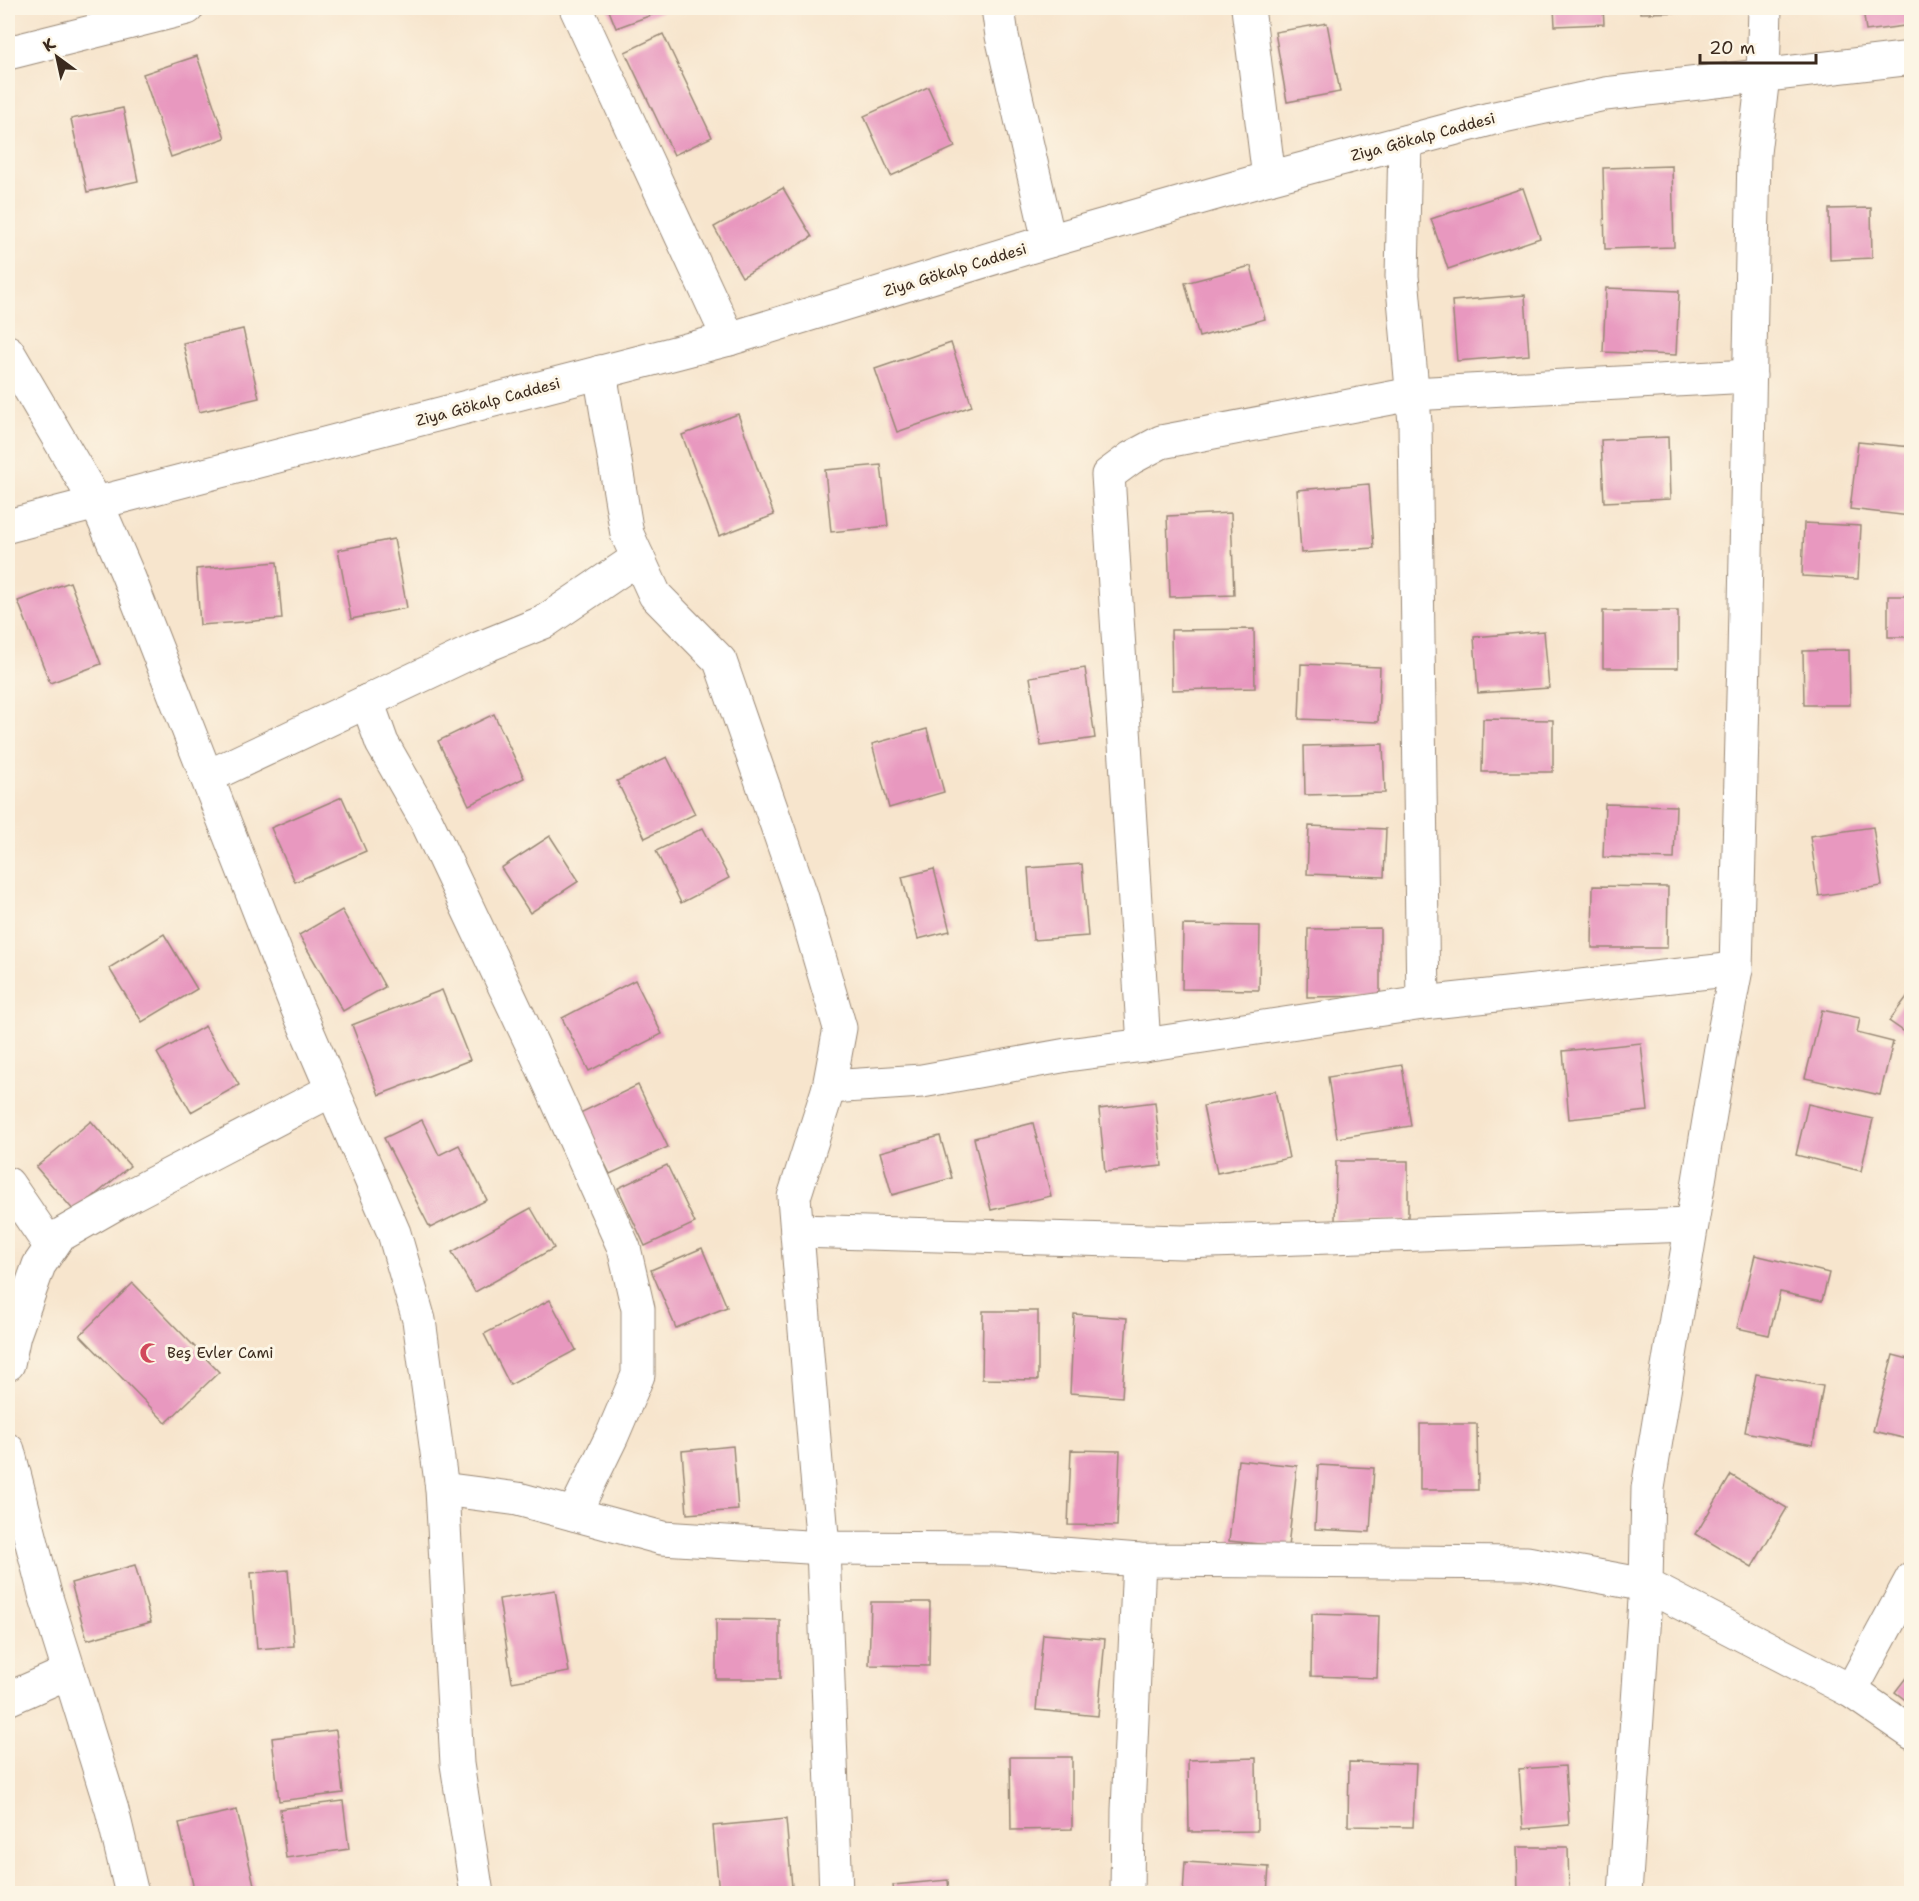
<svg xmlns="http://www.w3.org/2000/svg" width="1919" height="1901" font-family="'Shantell Sans',sans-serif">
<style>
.building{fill:#e898bf}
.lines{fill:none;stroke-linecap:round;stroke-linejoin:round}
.minor-casing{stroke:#998876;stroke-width:35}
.minor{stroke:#fff;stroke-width:33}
.labels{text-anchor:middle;stroke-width:6;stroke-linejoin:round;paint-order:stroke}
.street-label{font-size:15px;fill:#3b2a1e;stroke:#fcf5e5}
.poi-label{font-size:15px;fill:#3b2a1e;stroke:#fcf5e5;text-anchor:start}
</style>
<rect width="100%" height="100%" fill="#fcf5e5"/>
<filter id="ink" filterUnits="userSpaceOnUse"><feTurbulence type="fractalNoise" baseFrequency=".0167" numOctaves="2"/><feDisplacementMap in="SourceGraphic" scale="12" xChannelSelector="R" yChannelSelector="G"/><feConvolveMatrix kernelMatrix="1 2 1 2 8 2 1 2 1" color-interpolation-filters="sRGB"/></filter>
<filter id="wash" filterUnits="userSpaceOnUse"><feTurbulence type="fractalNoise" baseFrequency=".008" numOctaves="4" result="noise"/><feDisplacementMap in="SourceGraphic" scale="24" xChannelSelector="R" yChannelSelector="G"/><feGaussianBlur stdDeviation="1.35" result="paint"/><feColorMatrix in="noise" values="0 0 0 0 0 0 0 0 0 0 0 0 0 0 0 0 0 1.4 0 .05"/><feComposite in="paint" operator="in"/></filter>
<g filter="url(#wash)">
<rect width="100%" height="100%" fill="#f7e5cd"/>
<g id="blocks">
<g class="building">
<path d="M608,8H667L668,9L616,28Z"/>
<path d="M1554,8H1603L1604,24L1555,26Z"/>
<path d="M1640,8H1697V12L1640,13Z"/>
<path d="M1863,8H1912V25L1866,31Z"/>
<path d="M1327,23L1340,92L1287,102L1275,32Z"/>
<path d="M663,34L712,137L674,155L625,52Z"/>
<path d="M197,56L225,138L171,157L143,74Z"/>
<path d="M928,87L955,147L891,176L864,116Z"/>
<path d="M123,108L138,181L87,192L71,119Z"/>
<path d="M1672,166L1674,247L1605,249L1603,168Z"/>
<path d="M783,188L812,237L742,277L714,227Z"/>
<path d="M1523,188L1540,238L1448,269L1431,219Z"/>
<path d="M1871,208L1872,258L1830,260L1829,209Z"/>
<path d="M1251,266L1265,319L1199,337L1185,283Z"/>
<path d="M1606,288L1679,291L1676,355L1603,352Z"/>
<path d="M1525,295L1529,355L1457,361L1452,301Z"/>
<path d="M243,329L259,398L199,412L183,343Z"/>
<path d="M951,343L972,406L897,432L875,369Z"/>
<path d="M738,414L774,515L719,536L682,435Z"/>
<path d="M1668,437L1670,499L1604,502L1601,440Z"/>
<path d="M1858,442L1912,447V498L1910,516L1850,509Z"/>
<path d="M881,465L888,526L831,532L825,470Z"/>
<path d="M1369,484L1374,548L1301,553L1297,490Z"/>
<path d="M1231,513L1234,595L1170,597L1167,516Z"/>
<path d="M1804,523L1861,526L1858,579L1802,576Z"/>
<path d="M394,539L407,608L351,619L338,550Z"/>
<path d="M277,562L282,619L200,625L196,569Z"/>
<path d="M70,582L101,664L50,683L18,601Z"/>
<rect x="1888" y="596" width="24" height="41"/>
<rect x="1603" y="611" width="75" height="57"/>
<path d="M1254,629L1255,688L1172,690L1171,630Z"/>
<path d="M1544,631L1549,688L1478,693L1474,637Z"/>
<path d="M1849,650L1850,705H1804L1803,651Z"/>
<path d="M1301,664L1380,667L1378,722L1299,719Z"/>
<path d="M1085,668L1095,738L1041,746L1030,677Z"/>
<path d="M494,714L524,778L469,805L438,741Z"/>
<path d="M1483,719L1553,720V772H1482Z"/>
<path d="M927,729L944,792L889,808L872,744Z"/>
<path d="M1383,744L1385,793L1305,795L1304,746Z"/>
<path d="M667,757L695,814L645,838L617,781Z"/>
<path d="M342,797L366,851L295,882L271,828Z"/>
<path d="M1605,804L1676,806L1674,859L1603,857Z"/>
<path d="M1309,826L1386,829L1384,877L1307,874Z"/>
<path d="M1873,827L1882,886L1819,896L1810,836Z"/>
<path d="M703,828L729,878L681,903L656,851Z"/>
<path d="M550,836L579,881L530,913L501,868Z"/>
<path d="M1082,864L1088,936L1033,940L1028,868Z"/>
<path d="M934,869L950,931L918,939L902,877Z"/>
<path d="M1593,886L1668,887L1667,948H1592Z"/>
<path d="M342,910L385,987L343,1011L299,935Z"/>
<path d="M1183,925L1260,926L1259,990L1182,989Z"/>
<path d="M1380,928V996L1307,997L1308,929Z"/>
<path d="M164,934L197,989L142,1022L109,968Z"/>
<path d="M635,980L662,1034L589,1071L562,1018Z"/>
<path d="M442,990L470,1060L379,1095L352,1025Z"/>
<path d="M1912,990V1037L1889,1021Z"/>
<path d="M1822,1010L1860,1018L1857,1033L1893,1042L1880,1095L1805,1078Z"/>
<path d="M205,1026L239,1085L191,1112L157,1053Z"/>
<path d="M1641,1043L1648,1111L1569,1119L1563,1051Z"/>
<path d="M1402,1065L1411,1126L1337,1138L1328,1077Z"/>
<path d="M638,1085L668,1147L610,1174L580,1113Z"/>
<path d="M1275,1091L1289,1158L1217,1173L1203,1106Z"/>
<path d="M1155,1102L1162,1166L1105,1172L1099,1109Z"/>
<path d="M1808,1104L1873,1119L1861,1171L1796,1155Z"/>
<path d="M422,1120L439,1155L459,1145L487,1200L430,1228L384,1138Z"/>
<path d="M91,1121L130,1166L75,1212L36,1167Z"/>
<path d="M1033,1123L1051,1196L991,1210L974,1138Z"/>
<path d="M940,1136L952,1178L892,1195L880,1152Z"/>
<path d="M1336,1161H1408V1221H1335Z"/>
<path d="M667,1165L695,1223L645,1246L618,1188Z"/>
<path d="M531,1208L554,1248L475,1292L452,1252Z"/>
<path d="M702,1248L727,1307L676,1328L651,1270Z"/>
<path d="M1755,1255L1829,1273L1822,1301L1780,1292L1769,1335L1737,1328Z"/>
<path d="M133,1283L219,1372L166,1423L80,1335Z"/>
<path d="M550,1300L576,1350L510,1385L484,1334Z"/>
<path d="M983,1311H1038V1380L982,1379Z"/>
<path d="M1074,1314L1127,1318L1122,1397L1070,1393Z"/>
<path d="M1893,1355L1912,1360V1440L1873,1431Z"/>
<path d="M1756,1374L1823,1386L1813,1445L1745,1432Z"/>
<path d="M1420,1424H1477L1478,1490H1420Z"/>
<path d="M733,1446L738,1510L687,1514L682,1451Z"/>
<path d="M1071,1450L1120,1451L1117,1526L1068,1525Z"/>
<path d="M1238,1460L1297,1466L1288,1547L1229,1541Z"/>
<path d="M1318,1465L1374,1468L1370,1532L1315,1529Z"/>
<path d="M1731,1475L1787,1508L1752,1567L1696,1534Z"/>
<path d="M135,1565L151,1622L87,1640L71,1583Z"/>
<path d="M288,1570L294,1646L257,1649L251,1573Z"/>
<path d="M555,1590L569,1672L512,1682L499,1599Z"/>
<path d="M871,1602H930L929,1666L869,1665Z"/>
<path d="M1312,1614L1379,1616L1377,1678L1311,1676Z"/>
<path d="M716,1619L780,1620V1679H716Z"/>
<path d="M1043,1634L1105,1639L1098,1716L1036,1710Z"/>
<path d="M1912,1670V1705L1895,1692Z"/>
<path d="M336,1730L343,1793L279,1801L272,1738Z"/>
<path d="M1010,1757H1072V1829L1011,1830Z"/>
<path d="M1256,1758L1257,1831L1189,1832L1188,1760Z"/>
<path d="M1349,1762L1416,1764L1413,1827L1348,1826Z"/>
<path d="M1565,1766L1569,1825L1523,1829L1519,1769Z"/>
<path d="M343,1801L349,1849L286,1858L280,1809Z"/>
<path d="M237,1810L255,1889L235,1894H195L179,1823Z"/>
<path d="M786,1819L792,1887L719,1894L713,1826Z"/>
<path d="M1517,1847H1568L1569,1894H1518Z"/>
<path d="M1185,1862L1269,1867L1267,1894H1183Z"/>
<path d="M948,1880L949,1894H894L893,1885Z"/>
</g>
</g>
</g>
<g filter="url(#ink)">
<use href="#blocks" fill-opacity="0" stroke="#998876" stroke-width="1.5"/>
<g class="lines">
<g class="minor-casing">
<g id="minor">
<path d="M576,8L729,339"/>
<path d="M998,8L1002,36L1049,241"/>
<path d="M1248,8L1269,178"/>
<path d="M8,53L187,8"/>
<path d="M1405,142L1402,276L1415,423L1423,1003"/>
<path d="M8,352L97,504L127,573L296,1005L394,1233L419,1320L442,1489L457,1764L477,1894"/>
<path d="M600,372L627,534L655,595L720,661L801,895L840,1028L829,1087L794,1197L823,1548L836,1894"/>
<path d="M8,526L729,339L1049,241L1269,178L1490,119L1605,94L1912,58"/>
<path d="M367,701L382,743L426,820L536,1053L624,1248L638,1309V1375L612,1436L574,1514"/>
<path d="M207,777L480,648L544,622L638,558"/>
<path d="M1144,1045L1108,475L1131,458L1161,442L1412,394L1750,376"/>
<path d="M829,1087L922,1081L1067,1055L1144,1045L1423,1003L1736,969"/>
<path d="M8,1184L51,1247"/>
<path d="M797,1231L1182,1242L1692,1225"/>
<path d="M8,1364L14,1335L39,1265L59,1236L129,1196L332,1090"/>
<path d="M8,1450L45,1594L112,1810L132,1894"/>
<path d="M442,1489L518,1499L662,1538L823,1548L999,1549L1139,1560L1527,1563L1646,1585L1851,1691L1912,1733"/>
<path d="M1851,1691L1912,1578"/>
<path d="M8,1699L69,1672"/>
<path d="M1127,1894L1128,1810L1139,1560"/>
<path d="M1625,1894L1646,1585L1648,1488L1721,1048L1736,969L1744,657L1754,153L1763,76L1765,8"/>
</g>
</g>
<use href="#minor" class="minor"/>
</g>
</g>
<defs>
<g id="mosque-bare" transform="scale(1.62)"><path d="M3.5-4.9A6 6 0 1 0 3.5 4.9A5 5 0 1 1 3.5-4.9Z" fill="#d1495b" stroke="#fcf5e5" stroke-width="2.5" paint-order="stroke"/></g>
</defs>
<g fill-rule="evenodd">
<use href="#mosque-bare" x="150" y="1353"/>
</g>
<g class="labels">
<g class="street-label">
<text transform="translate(1423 137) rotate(-15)" y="5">Ziya Gökalp Caddesi</text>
<text transform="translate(955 270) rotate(-17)" y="5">Ziya Gökalp Caddesi</text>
<text transform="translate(488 402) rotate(-15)" y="5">Ziya Gökalp Caddesi</text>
</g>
<g class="poi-label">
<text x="167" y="1358">Beş Evler Cami</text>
</g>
</g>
<rect width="1919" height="1901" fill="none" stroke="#fcf5e5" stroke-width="30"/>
<g transform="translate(57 57) rotate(327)" stroke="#fcf5e5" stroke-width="4.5" paint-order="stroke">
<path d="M0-4.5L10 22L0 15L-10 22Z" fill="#3b2a1e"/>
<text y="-9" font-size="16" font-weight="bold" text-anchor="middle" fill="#3b2a1e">K</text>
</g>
<path d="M1700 54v9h116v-9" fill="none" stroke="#3b2a1e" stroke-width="3"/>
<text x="1709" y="54" font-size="18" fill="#3b2a1e" stroke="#fcf5e5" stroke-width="4.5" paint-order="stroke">20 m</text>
</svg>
